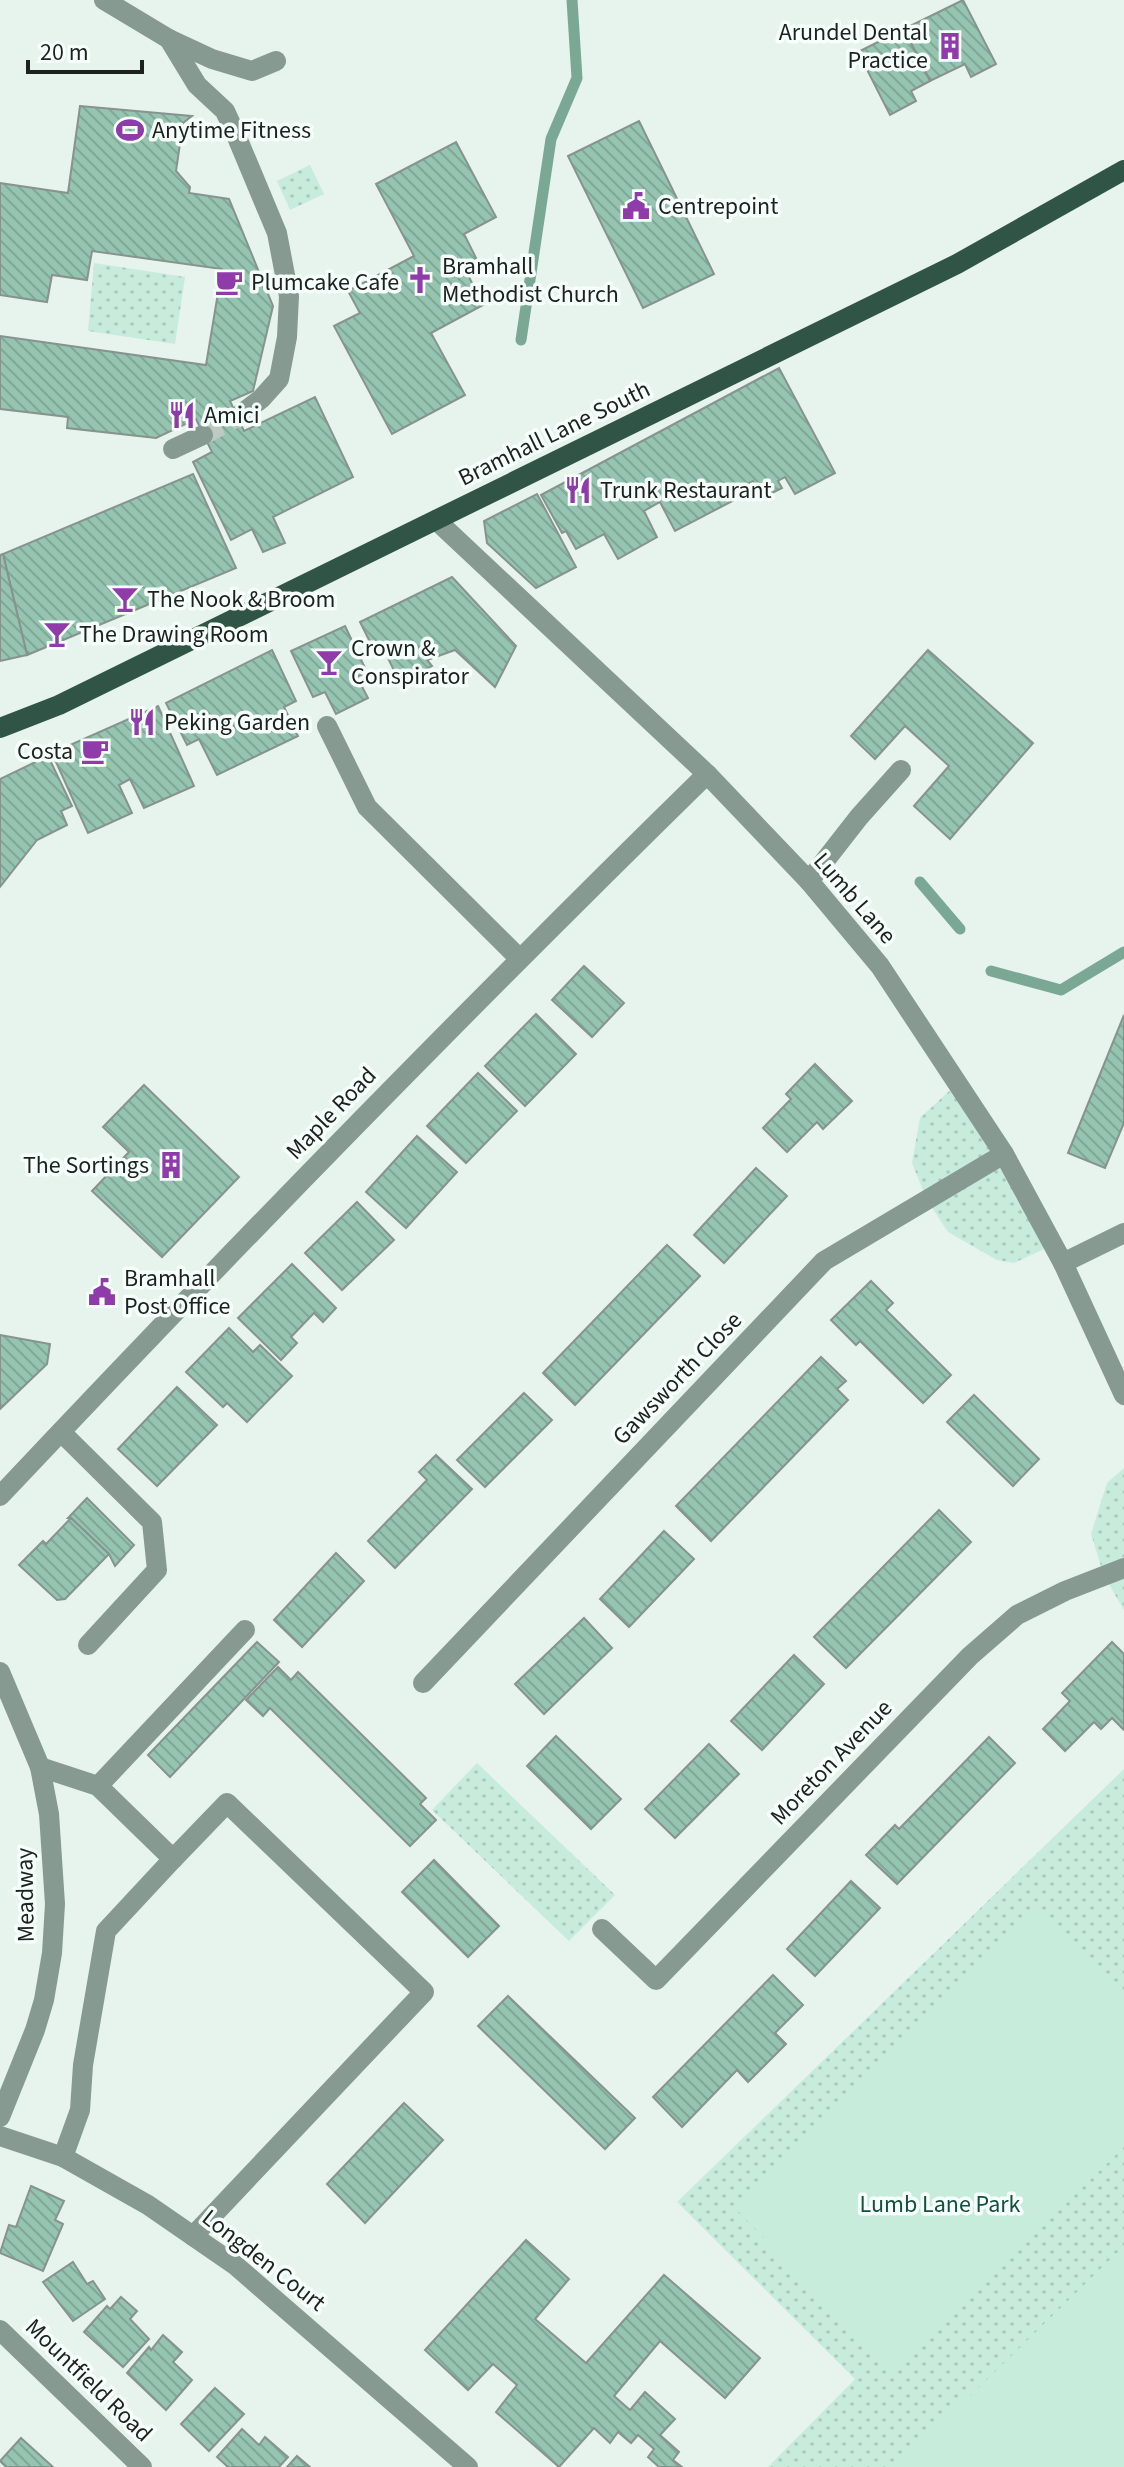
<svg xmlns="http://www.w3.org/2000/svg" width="1124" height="2467" font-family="'Source Sans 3',sans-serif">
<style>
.grass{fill:url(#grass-dots)}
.pitch{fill:#c7ecdc}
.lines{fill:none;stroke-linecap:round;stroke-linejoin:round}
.stream{stroke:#7aa894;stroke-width:11}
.building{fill:url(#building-back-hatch);stroke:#87938d;stroke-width:2}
.minor-tunnel{stroke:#bfc9c4;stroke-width:20;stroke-dasharray:20 10;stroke-linecap:butt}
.minor{stroke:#869a91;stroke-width:20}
.major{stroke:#305446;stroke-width:20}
.labels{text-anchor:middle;stroke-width:7;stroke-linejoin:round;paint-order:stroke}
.poi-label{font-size:24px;fill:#1d211f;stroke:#f7fffc;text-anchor:start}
.street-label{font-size:24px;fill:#1d211f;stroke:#f7fffc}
.park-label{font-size:24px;fill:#14503c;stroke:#f7fffc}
</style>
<defs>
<pattern id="grass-dots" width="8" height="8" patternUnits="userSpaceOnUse" patternTransform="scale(2)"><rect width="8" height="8" fill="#c7ecdc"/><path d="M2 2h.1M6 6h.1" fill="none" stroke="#aacabc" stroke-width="1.8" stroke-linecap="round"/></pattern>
<pattern id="building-back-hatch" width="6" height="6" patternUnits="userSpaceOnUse" patternTransform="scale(2)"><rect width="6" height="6" fill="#95c4b0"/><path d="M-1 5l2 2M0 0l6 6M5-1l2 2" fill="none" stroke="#80a897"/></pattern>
</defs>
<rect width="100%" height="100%" fill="#e7f3ed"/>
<g class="grass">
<path d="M310,165L324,194L290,210L277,181Z"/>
<path d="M94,263L185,277L175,344L88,331Z"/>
<path d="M958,1083L1053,1245L1014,1263L997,1260L948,1232L927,1200L912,1163L920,1118Z"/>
<path d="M1124,1468V1610L1104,1576L1091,1534L1107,1483Z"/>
<path d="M477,1763L615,1895L569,1941L432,1810Z"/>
<path d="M1124,1769V2467H768L855,2379L677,2202Z"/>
</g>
<g class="pitch">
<path d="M1039,1909L1124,1996V2147L893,2371L733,2206Z"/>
<path d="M1124,2246V2467H897Z"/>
</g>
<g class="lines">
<g class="stream">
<path d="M521,340L551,139L577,78L572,0"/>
<path d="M920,882L960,929"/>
<path d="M991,971L1061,990L1124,952"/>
</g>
</g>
<g class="building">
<path d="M963,0L996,64L971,77L965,64L930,81L904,29Z"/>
<path d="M904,29L930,81L911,91L916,101L890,115L858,52Z"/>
<path d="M80,106L192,116L183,123L176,171L190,187L189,193L229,199L273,306L253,391L230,401L244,431L315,397L353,477L273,517L285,543L263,552L252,529L231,540L193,462L212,452L196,419L156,438L67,428L68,417L0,409V336L206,365L222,269L92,251L87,280L52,275L47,302L0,295V183L68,193Z"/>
<path d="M639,121L714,274L643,308L568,156Z"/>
<path d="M456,142L496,217L464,234L478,262L465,269L483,305L431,333L465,395L392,434L334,326L360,313L348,291L414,256L376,184Z"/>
<path d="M779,368L835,473L795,494L785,477L778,481L782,488L762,498L753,481L736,490L740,497L675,531L660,502L644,511L657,537L618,559L604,534L576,549L566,531L562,533L541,495Z"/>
<path d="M193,474L236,568L27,655L3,554Z"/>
<path d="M537,494L576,567L536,588L487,543L484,521Z"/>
<path d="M3,554L27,655L0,661V555Z"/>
<path d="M452,577L516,646L495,687L455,650L427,660L432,666L400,683L386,654L378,658L360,622Z"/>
<path d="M345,626L367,672L357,677L368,698L336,714L325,692L313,697L291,651Z"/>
<path d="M272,650L296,701L284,707L298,736L217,775L199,739L187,745L166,703Z"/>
<path d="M928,650L1033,743L950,839L914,806L949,766L905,726L875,759L851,736Z"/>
<path d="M158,706L194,786L144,808L130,779L119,785L132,813L88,833L52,753Z"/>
<path d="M48,756L72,806L61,811L67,825L37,840L0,887V779Z"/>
<path d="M584,966L624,1003L592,1037L552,1000Z"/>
<path d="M536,1014L576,1054L525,1106L485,1066Z"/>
<path d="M1124,1015V1123L1105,1168L1068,1153Z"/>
<path d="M815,1064L852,1101L823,1129L817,1122L787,1152L763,1128L791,1099L786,1094Z"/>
<path d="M478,1073L517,1111L466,1163L427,1126Z"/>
<path d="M144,1085L239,1177L162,1257L92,1191L129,1152L103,1127Z"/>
<path d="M417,1136L457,1172L406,1228L366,1192Z"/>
<path d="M756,1168L787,1196L724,1263L694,1235Z"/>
<path d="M357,1202L394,1240L342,1290L305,1253Z"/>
<path d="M667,1245L700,1276L575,1405L543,1373Z"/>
<path d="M292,1264L336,1308L323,1322L314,1313L291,1337L297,1343L281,1360L238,1318Z"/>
<path d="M871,1281L893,1303L886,1310L951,1375L923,1403L860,1341L856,1345L831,1320Z"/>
<path d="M229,1328L253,1352L260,1345L292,1376L247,1422L227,1403L223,1407L186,1372Z"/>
<path d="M0,1335L50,1344L47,1364L0,1409Z"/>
<path d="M821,1357L846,1381L837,1389L848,1400L711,1541L676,1506Z"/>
<path d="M177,1387L217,1425L157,1486L118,1449Z"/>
<path d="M524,1393L552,1420L485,1487L457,1460Z"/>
<path d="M974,1395L1039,1459L1013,1486L947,1422Z"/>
<path d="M436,1455L472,1489L395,1568L368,1541L427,1480L419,1472Z"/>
<path d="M87,1498L134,1545L115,1566L109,1554L71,1518H68Z"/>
<path d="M939,1510L971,1542L846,1668L814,1637Z"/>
<path d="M71,1518L109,1554L65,1599L57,1600L19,1565L43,1541L46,1544Z"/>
<path d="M664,1531L694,1559L629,1627L600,1599Z"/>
<path d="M336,1553L364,1581L302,1647L274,1620Z"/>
<path d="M584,1618L612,1648L544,1714L515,1684Z"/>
<path d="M257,1642L279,1662L170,1777L148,1755Z"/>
<path d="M1112,1642L1124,1654V1730L1112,1718L1101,1729L1094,1722L1065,1751L1043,1729L1070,1701L1062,1693Z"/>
<path d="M794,1655L824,1684L762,1750L731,1721Z"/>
<path d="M278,1667L291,1680L298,1672L426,1798L420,1804L436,1820L410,1846L270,1708L263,1716L246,1700Z"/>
<path d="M556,1736L621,1799L591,1829L527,1766Z"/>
<path d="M989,1737L1015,1763L897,1884L866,1855L895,1825L899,1829Z"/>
<path d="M709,1744L739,1774L675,1838L645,1809Z"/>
<path d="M434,1860L499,1926L468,1957L402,1892Z"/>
<path d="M851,1881L880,1908L815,1976L787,1949Z"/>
<path d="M773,1975L803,2005L775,2033L786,2044L748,2082L737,2070L682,2127L653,2097Z"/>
<path d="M508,1996L635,2118L605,2149L478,2026Z"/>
<path d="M404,2103L443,2140L365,2223L327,2184Z"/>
<path d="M31,2186L64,2201L55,2220L63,2224L43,2271L0,2253L9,2225L16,2227Z"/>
<path d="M526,2240L569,2279L535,2319L586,2363L664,2275L760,2358L725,2398L660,2341L614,2396L630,2410L645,2392L675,2419L660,2435L679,2452L673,2460L682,2467H659L648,2457L654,2449L638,2435L631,2443L618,2432L610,2443L594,2428L559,2467L496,2412L517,2385L493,2364L468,2390L425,2350Z"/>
<path d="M73,2262L87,2284L93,2281L105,2299L73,2321L43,2282Z"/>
<path d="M121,2297L137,2311L130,2319L149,2339L123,2367L84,2332L107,2306L110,2309Z"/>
<path d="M163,2335L182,2352L173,2362L192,2380L166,2410L127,2373L149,2347L151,2350Z"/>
<path d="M215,2388L244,2414L209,2451L181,2424Z"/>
<path d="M242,2429L259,2445L265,2437L288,2457L279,2467H228L217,2457Z"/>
<path d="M21,2438L53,2467H6L0,2461Z"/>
<path d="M297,2456L310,2467H287Z"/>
</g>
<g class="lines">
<path class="minor-tunnel" d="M203,435L237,417"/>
<g class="minor">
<path d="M104,0L169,39L212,59L252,71L276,61"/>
<path d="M169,39L197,85L225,111L236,135L277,233L289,296L287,337L279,379L261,399L237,417"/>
<path d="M173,449L203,435"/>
<path d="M436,520L707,774L809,881L880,966L1004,1154L1063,1263L1124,1395"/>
<path d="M327,726L367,807L519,958"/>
<path d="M809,881L859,817L901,770"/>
<path d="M1063,1263L1124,1233"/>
<path d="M61,1432L152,1522L157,1570L88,1645"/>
<path d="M0,1496C231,1251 466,1010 707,774"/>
<path d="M0,1672L40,1767L49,1814L55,1904L52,1953L44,2000L35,2030L0,2117"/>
<path d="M423,1683L824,1261L1004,1154"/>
<path d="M40,1767L98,1786L173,1859L106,1931L83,2065L80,2110L63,2157"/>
<path d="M98,1786L245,1630"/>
<path d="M173,1859L227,1803L424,1992L193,2236"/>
<path d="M602,1929L656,1980L970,1656L1017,1615L1065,1591L1124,1568"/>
<path d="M0,2136L63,2157L148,2205L235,2265L468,2467"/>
<path d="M0,2330L142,2467"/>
</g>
<path class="major" d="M0,728L59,705L957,264L1124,170"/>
</g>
<defs>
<g id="building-bare" transform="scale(2.16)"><path d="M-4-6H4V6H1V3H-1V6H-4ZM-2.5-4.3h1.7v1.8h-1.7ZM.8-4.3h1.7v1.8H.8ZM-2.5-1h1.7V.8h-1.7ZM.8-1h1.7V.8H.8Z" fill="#8f3baa" stroke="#f7fffc" stroke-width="2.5" paint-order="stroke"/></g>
<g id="stadium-bare" transform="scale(2.16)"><path d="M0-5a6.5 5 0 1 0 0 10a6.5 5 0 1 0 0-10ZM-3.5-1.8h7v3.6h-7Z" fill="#8f3baa" stroke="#f7fffc" stroke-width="2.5" paint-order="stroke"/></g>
<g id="civic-bare" transform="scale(2.16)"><path d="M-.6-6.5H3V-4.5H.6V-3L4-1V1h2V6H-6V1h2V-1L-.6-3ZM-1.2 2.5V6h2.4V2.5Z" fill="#8f3baa" stroke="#f7fffc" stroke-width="2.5" paint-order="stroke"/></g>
<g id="church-bare" transform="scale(2.16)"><path d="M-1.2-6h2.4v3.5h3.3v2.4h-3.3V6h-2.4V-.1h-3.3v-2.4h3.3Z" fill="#8f3baa" stroke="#f7fffc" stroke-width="2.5" paint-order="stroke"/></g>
<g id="cafe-bare" transform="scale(2.16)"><path d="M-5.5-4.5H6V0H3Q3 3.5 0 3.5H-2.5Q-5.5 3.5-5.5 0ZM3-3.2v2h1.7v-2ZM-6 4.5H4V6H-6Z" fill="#8f3baa" stroke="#f7fffc" stroke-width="2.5" paint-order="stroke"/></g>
<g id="restaurant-bare" transform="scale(2.16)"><path d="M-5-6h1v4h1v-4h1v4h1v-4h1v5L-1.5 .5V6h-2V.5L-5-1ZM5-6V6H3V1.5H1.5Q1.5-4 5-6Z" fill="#8f3baa" stroke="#f7fffc" stroke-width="2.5" paint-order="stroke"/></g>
<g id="bar-bare" transform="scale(2.16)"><path d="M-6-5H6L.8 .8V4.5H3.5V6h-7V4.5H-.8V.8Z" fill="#8f3baa" stroke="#f7fffc" stroke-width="2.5" paint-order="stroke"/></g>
</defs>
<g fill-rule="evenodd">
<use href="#building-bare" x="950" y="46"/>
<use href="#stadium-bare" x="130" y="130"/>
<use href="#civic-bare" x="636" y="206"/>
<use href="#church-bare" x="420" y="280"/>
<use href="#cafe-bare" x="229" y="282"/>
<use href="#restaurant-bare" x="182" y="415"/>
<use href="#restaurant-bare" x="578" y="490"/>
<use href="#bar-bare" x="125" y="599"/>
<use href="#bar-bare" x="57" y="634"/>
<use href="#bar-bare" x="329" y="662"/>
<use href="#restaurant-bare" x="142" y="722"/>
<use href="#cafe-bare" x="95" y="751"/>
<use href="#building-bare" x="171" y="1165"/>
<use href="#civic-bare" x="102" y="1292"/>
</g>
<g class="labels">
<g class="poi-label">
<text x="928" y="40" text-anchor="end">Arundel Dental<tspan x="928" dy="28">Practice</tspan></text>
<text x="152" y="138">Anytime Fitness</text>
<text x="658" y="214">Centrepoint</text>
<text x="442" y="274">Bramhall<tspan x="442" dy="28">Methodist Church</tspan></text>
<text x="251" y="290">Plumcake Cafe</text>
<text x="204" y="423">Amici</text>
<text x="600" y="498">Trunk Restaurant</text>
<text x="147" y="607">The Nook &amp; Broom</text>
<text x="79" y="642">The Drawing Room</text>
<text x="351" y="656">Crown &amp;<tspan x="351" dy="28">Conspirator</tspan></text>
<text x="164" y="730">Peking Garden</text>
<text x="73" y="759" text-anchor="end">Costa</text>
<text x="149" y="1173" text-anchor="end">The Sortings</text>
<text x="124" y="1286">Bramhall<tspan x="124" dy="28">Post Office</tspan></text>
</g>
<g class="street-label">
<text transform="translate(554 433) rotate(-26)" y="8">Bramhall Lane South</text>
<text transform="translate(855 898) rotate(49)" y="8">Lumb Lane</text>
<text transform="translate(331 1113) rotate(-46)" y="8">Maple Road</text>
<text transform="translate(677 1378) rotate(-46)" y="8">Gawsworth Close</text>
<text transform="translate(831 1762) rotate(-46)" y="8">Moreton Avenue</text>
<text transform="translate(25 1895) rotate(-91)" y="8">Meadway</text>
<text transform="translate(264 2260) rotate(38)" y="8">Longden Court</text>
<text transform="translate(89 2380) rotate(44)" y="8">Mountfield Road</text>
</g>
<g class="park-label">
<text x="940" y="2212">Lumb Lane Park</text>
</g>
</g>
<path d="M28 60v12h114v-12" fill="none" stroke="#1d211f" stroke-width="4"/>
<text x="40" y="60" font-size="24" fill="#1d211f" stroke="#f7fffc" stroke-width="6" paint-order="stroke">20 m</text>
</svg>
